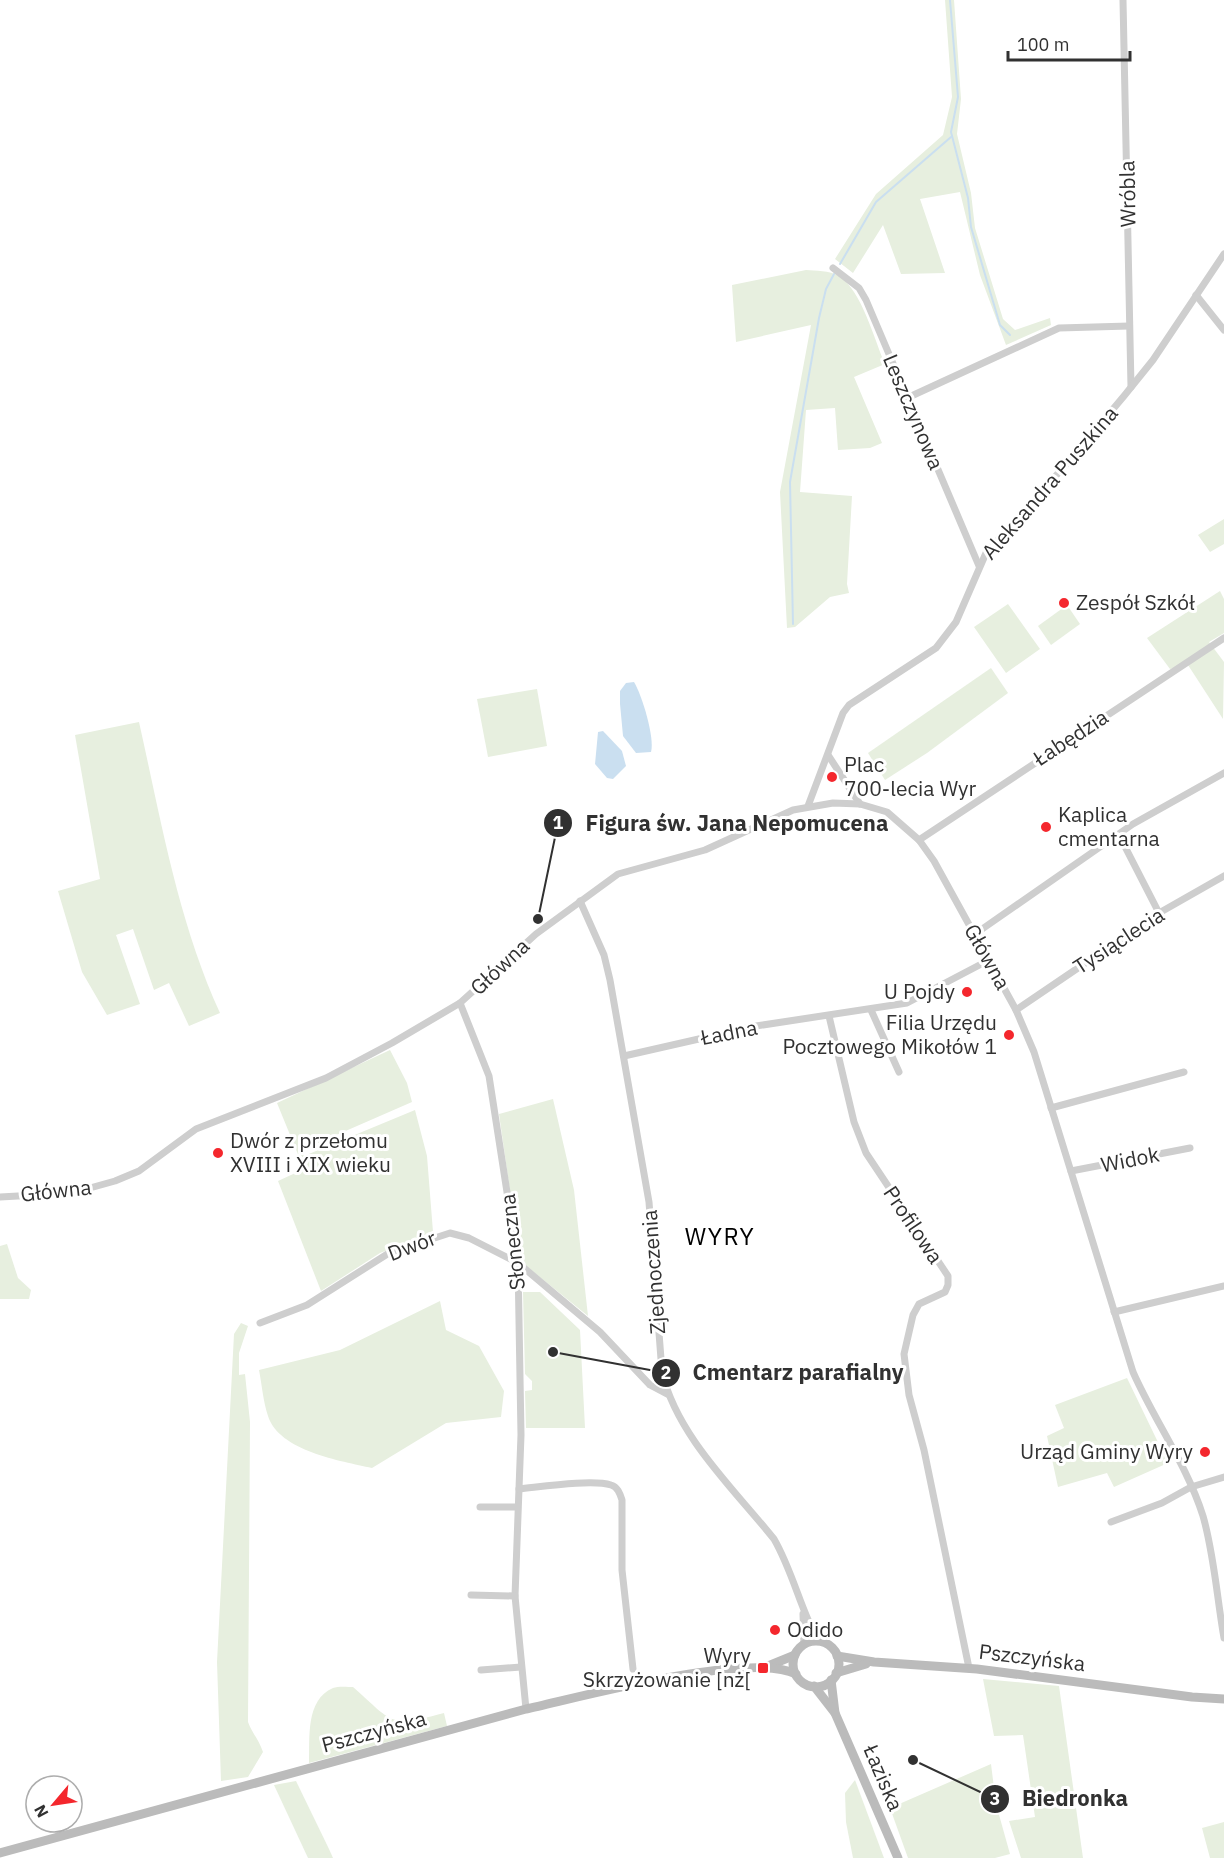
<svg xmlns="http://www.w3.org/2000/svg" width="1224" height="1858" font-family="'IBM Plex Sans',sans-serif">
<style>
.green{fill:#e7efdf}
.water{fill:#cadff0}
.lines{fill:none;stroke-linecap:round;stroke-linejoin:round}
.stream{stroke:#cadff0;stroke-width:2}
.street{stroke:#cecece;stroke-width:7}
.secondary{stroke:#bbb;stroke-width:9}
.poi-dot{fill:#f4272d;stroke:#fff;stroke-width:2}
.labels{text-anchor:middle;stroke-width:6;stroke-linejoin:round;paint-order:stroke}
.street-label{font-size:21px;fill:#313131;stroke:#fff}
.poi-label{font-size:21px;fill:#313131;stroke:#fff;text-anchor:start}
.quarter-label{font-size:24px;letter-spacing:1.5px;fill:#000;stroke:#fff}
.leader{fill:none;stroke:#313131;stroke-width:2}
.callout-dot{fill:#313131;stroke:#fff;stroke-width:2}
.mark-label{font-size:18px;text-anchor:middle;font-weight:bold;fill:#fff}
.callout-label{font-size:22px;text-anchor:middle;font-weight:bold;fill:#313131;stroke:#fff;stroke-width:6;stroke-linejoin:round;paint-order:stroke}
</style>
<rect width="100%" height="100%" fill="#fff"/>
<g class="green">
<path d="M945,0H954L961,99L957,134L971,193L975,228L1003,319L1015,330L1050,318L1051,325L1006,345L980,275L960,192L920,199L945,273L901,274L883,225L853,273L835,259L876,194L943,135L952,97Z"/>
<path d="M806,270C816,271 829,270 839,276C862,291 874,339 885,364L854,377L882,443L870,448L838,450L835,408L806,410L800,492L852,496L847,584L849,593L830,597L795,627L787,628L780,492L811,325L736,342L732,285Z"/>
<path d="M1224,519V544L1210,552L1198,535Z"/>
<path d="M1220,591L1224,599V633L1209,642L1224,662L1223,719L1188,665L1170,669L1147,638Z"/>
<path d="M1008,604L1040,649L1006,673L974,627Z"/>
<path d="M1067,605L1080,624L1051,645L1038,626Z"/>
<path d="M991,668L1008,693L927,753L885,780L868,753Z"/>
<path d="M537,689L547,746L488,757L477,699Z"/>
<path d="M139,722C161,820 178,921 220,1013L189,1026L169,983L154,990L133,929L116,935L140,1004L107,1015L82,972L58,891L100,879L75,735Z"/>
<path d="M390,1050L407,1083L412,1102L302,1150L304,1156L415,1110L427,1156L433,1232L380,1253L321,1291L278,1181L304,1169L277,1103Z"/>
<path d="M553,1099L574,1190L588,1316L520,1261L499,1114Z"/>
<path d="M7,1244L18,1278L31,1290L29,1299H0V1246Z"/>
<path d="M523,1292H540L580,1330L585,1428H526L525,1391L532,1390V1381L525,1374Z"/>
<path d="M440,1301L446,1330L479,1346L504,1391L501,1417L446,1423L372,1468C341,1461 279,1451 268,1416C263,1401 262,1385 259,1370L340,1350Z"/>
<path d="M241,1323L248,1326L239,1353V1375L245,1374L250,1422L248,1722C252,1733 259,1740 263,1752L248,1777L221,1781L217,1662L234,1334Z"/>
<path d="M1127,1378L1168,1463L1114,1487L1107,1473L1058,1487L1047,1436L1064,1428L1055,1405Z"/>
<path d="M983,1679L1059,1686L1083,1858H1021L1009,1821L1035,1817L1023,1735L994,1736Z"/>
<path d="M353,1687C394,1723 388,1728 444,1713L447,1726L309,1763C310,1739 305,1700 333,1688C338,1686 348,1687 353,1687Z"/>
<path d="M991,1764L996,1804L1010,1854L995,1858H908L890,1808Z"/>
<path d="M855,1780L884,1858H853L846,1822L845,1793Z"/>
<path d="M296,1781L329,1849L333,1858H308L274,1785Z"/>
<path d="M1224,1822V1858H1210L1202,1828Z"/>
</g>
<g class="water">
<path d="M634,682C642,695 655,738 651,752L636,753L623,736L620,704V691L626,683Z"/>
<path d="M603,731L622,751L626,766L613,779L607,778L595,764L598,732Z"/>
</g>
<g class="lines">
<g class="stream">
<path d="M950,0L958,97L951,132L968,198L971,227L1000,325L1010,335"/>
<path d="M840,264L876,202L951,137"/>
<path d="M793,624L790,482L819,318L826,289L834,274"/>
</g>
<g class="street">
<path d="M1123,0L1131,387"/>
<path d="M833,268L859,288L866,300L979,566"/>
<path d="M1196,295L1224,330"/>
<path d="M907,398L1059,328L1129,326"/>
<path d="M828,755L860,804"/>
<path d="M808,806L843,713L849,705L936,648L956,622L986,553L1071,459L1124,396L1153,360L1224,254"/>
<path d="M1119,835L1159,913"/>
<path d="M919,840L1224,638"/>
<path d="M580,901L604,955L610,980L649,1202L662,1372C677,1436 734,1489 774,1539C793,1572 800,1608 818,1641"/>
<path d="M975,934L1133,824L1224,773"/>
<path d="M460,1003L489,1076L518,1263L521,1435L515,1596L526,1709"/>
<path d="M871,1010L899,1072"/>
<path d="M1016,1010L1159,913L1224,876"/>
<path d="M829,1016L854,1122L866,1153L948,1276V1285L945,1292L919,1304L913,1315L904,1354L909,1395L924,1450L969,1668"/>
<path d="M624,1056L756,1026L907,1003L989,960"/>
<path d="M1051,1108L1184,1072"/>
<path d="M1071,1171L1190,1148"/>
<path d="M0,1197L72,1193L115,1181L139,1171L196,1129L326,1078L392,1043L460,1003L536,934L618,874L705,850L793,810L833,803L860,804L887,812L919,840L934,861L1016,1010L1034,1052L1133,1372C1154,1420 1187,1465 1203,1516C1214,1554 1217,1598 1224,1638"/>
<path d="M1114,1312L1224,1286"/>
<path d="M260,1323L307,1305L389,1253L450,1233L469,1238L518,1263L600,1332L650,1385L667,1394"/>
<path d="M519,1489C540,1487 592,1479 611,1485C618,1487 620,1494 622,1500V1570L633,1669"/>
<path d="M480,1507H517"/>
<path d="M1111,1522L1162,1503L1191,1487L1224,1477"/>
<path d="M471,1595L515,1596"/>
<path d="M803,1614L804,1645"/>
<path d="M481,1670L521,1667"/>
</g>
<g class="secondary">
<circle cx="816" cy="1664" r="23"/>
<path d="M837,1656L874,1662L977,1669L1192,1697L1224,1699"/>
<path d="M768,1666L795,1655"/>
<path d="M836,1673L866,1664"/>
<path d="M831,1680L835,1713"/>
<path d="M814,1686L835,1713L898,1858"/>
<path d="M0,1853L526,1709C581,1697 749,1651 796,1674"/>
</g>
</g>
<g class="poi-dot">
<circle cx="1064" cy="603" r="6"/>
<circle cx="832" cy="777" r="6"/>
<circle cx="1046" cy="827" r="6"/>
<circle cx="967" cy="992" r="6"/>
<circle cx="1009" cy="1035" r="6"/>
<circle cx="218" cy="1153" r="6"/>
<circle cx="1205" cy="1452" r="6"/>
<circle cx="775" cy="1630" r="6"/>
<rect x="757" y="1662" width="12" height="12" rx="3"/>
</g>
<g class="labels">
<g class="street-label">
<text transform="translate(1128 194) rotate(-91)" y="7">Wróbla</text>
<text transform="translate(913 412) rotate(67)" y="7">Leszczynowa</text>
<text transform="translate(1050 483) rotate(-49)" y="7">Aleksandra Puszkina</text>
<text transform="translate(1071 738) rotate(-33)" y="7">Łabędzia</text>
<text transform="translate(1119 941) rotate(-33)" y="7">Tysiąclecia</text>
<text transform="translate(987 957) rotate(61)" y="7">Główna</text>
<text transform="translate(500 967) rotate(-43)" y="7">Główna</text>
<text transform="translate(729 1033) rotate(-11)" y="7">Ładna</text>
<text transform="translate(1130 1160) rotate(-11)" y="7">Widok</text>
<text transform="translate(56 1191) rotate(-6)" y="7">Główna</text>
<text transform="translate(913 1225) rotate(56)" y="7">Profilowa</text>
<text transform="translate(513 1242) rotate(-96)" y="7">Słoneczna</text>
<text transform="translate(412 1246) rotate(-21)" y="7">Dwór</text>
<text transform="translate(654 1272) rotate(-94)" y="7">Zjednoczenia</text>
<text transform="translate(1032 1658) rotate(7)" y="7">Pszczyńska</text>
<text transform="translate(374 1732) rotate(-15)" y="7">Pszczyńska</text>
<text transform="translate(883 1778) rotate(67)" y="7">Łaziska</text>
</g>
<g class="poi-label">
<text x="1076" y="610">Zespół Szkół</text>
<text x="844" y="772">Plac<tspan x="844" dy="24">700-lecia Wyr</tspan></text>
<text x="1058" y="822">Kaplica<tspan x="1058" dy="24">cmentarna</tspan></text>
<text x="955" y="999" text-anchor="end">U Pojdy</text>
<text x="997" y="1030" text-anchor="end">Filia Urzędu<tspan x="997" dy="24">Pocztowego Mikołów 1</tspan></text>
<text x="230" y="1148">Dwór z przełomu<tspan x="230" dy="24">XVIII i XIX wieku</tspan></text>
<text x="1193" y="1459" text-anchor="end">Urząd Gminy Wyry</text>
<text x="787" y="1637">Odido</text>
<text x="751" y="1663" text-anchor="end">Wyry<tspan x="751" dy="24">Skrzyżowanie [nż[</tspan></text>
</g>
<g class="quarter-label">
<text x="720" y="1245">WYRY</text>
</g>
</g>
<path class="leader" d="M538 919L558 823M553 1352L666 1373M913 1760L995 1799"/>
<g class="callout-dot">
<circle cx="538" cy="919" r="6"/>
<circle cx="553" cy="1352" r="6"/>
<circle cx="913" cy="1760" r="6"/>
<circle cx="558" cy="823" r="15"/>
<circle cx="666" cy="1373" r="15"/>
<circle cx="995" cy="1799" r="15"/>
</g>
<g class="mark-label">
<text x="558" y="829">1</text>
<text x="666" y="1379">2</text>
<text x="995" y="1805">3</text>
</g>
<g class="callout-label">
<text x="737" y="831">Figura św. Jana Nepomucena</text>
<text x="798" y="1380">Cmentarz parafialny</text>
<text x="1075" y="1806">Biedronka</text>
</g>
<g transform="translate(54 1804) rotate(241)"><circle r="28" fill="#ffffff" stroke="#adadad" stroke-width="1.5"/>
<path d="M0-4.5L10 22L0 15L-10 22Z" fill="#f4272d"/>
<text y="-9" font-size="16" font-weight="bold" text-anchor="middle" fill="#313131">N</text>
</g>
<path d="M1008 51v9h122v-9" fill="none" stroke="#313131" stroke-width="3"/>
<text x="1017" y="51" font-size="18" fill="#313131" stroke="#ffffff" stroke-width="4.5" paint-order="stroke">100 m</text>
</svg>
